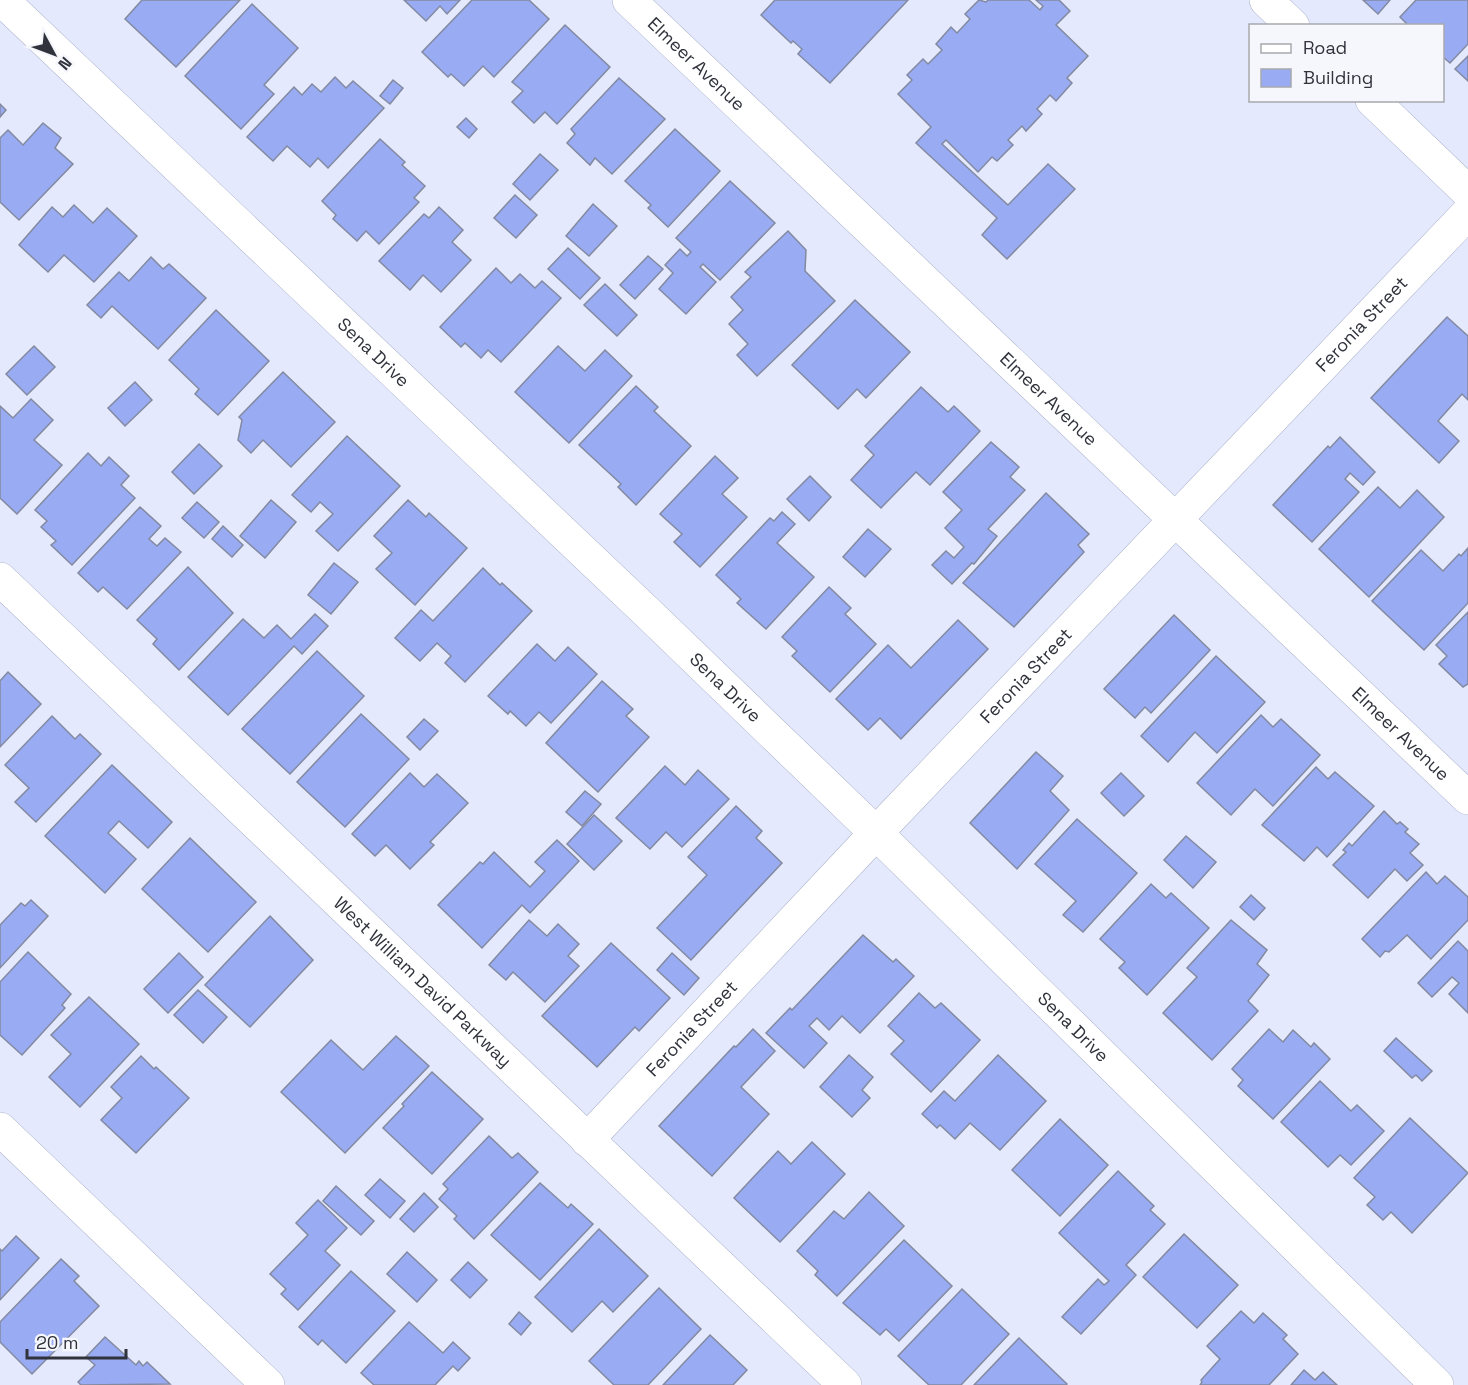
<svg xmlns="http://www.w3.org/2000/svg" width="1468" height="1385" font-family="'Space Grotesk',sans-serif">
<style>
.building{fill:#98abf3;stroke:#838aa0;stroke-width:1.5}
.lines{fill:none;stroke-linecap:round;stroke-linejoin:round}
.street-casing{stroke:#abb2ca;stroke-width:34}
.street{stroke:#fff;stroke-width:33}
.labels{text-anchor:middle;stroke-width:4.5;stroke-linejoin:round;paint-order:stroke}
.street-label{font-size:18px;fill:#30333c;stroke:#f6f7fc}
</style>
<rect width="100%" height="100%" fill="#e4e9fd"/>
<g class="building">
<path d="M142,0H240L176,67L125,19Z"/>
<path d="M404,0H460L447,14L440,6L426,21Z"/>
<path d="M472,0H529L549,19L494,77L483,66L464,86L451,74L448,77L422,52Z"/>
<path d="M775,0H908L830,83L798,54L802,49L793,41L791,43L761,15Z"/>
<path d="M979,0L986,2L988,0H1029L1040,10L1043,6L1036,0H1059L1070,11L1056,25L1088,56L1067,78L1072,83L1056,101L1050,95L1037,109L1042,114L1026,131L1022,126L1008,140L1013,145L997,161L992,157L978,172L946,140L942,144L1008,205L1048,164L1075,189L1007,259L982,235L997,218L916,143L931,127L898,94L912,80L907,75L923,59L928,64L942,50L936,44L951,27L957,33L970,19L965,14Z"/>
<path d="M1363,0H1390L1378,14Z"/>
<path d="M1416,0H1468V44L1450,63L1442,56V26H1409L1400,17Z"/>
<path d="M252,4L298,48L264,85L274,94L241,129L185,76Z"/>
<path d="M565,25L610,67L557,124L545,112L534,123L512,102L523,91L512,82Z"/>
<path d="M1468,56V81L1455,69Z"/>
<path d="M335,77L346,88L353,81L384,108L328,168L318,158L310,167L287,146L273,161L247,137L294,87L302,95L312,84L321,92Z"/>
<path d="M619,78L665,119L612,174L595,158L590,165L567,143L575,134L571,129Z"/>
<path d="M393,80L403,88L390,104L380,96Z"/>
<path d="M0,104L6,110L0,117Z"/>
<path d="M466,118L477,129L469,138L457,127Z"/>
<path d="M43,123L61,138L55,148L73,164L19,220L0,202V138L8,130L23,145Z"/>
<path d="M675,129L720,171L668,227L648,208L651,205L625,181Z"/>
<path d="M380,139L405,162L402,165L425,186L414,198L419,202L379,244L366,231L357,241L333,219L336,215L322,201Z"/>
<path d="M540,154L558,170L530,200L513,184Z"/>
<path d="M730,181L775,223L720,280L703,264L700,267L716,282L686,314L659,289L673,273L665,265L680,249L687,256L691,252L676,238Z"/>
<path d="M515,195L537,215L516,238L494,218Z"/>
<path d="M593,204L617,226L589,256L566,236Z"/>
<path d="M74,205L93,223L107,208L137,236L94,282L64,255L48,272L19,245L52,207L63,217Z"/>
<path d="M439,207L463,230L452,242L471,260L441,292L423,275L410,290L379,261L424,214L429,218Z"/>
<path d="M788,231L806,250L805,271L835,301L757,376L737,355L748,344L729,324L743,310L731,297L751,277L745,272Z"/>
<path d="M568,248L600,278L580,299L548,269Z"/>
<path d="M648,256L663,269L635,299L620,285Z"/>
<path d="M151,257L163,269L169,264L206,298L158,349L112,306L101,318L87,305L119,272L129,281Z"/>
<path d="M496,268L511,283L520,274L535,288L542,281L561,298L501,362L488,350L481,358L465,343L461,347L440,327Z"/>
<path d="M605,284L637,315L617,336L584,305Z"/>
<path d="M855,300L910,352L866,398L857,389L838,409L792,365Z"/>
<path d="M216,310L269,361L218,415L195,394L199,389L169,360Z"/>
<path d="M1447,317L1468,336V400L1462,394L1438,421L1459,441L1439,463L1371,398Z"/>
<path d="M34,346L55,367L27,395L6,374Z"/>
<path d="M558,346L585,371L605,350L632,376L569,443L515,392Z"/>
<path d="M283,372L335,422L291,467L263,440L251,453L238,440L242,420L239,417Z"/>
<path d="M135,382L152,400L125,426L108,408Z"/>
<path d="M636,386L658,407L654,411L691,446L636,505L618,487L621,484L579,445Z"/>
<path d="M921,387L948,412L954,406L980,431L930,485L916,472L881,508L851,480L874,455L865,446Z"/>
<path d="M31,399L53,420L34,440L62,465L17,514L0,498V406L13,418Z"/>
<path d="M347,436L400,486L338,551L316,531L333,514L320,502L311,512L292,495Z"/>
<path d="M1340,437L1375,472L1363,485L1350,473L1345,479L1359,492L1312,542L1273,505L1328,446L1330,448Z"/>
<path d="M991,442L1019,467L1010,477L1025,490L988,529L997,536L974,564L972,563L952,584L932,565L946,551L954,558L964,547L945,528L962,510L943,492Z"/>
<path d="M199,444L222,466L194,494L172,472Z"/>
<path d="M88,453L101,466L109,457L129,476L121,485L135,498L72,565L51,545L56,541L41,527L47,521L35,510Z"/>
<path d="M715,456L738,478L722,494L747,517L700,567L674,542L682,534L660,514Z"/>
<path d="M810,476L831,497L809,521L787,499Z"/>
<path d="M1378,487L1400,508L1417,490L1444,517L1369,597L1319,549Z"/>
<path d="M1046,493L1089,534L1078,545L1084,552L1014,627L963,583Z"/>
<path d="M271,500L296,522L265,558L240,536Z"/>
<path d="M408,500L426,517L429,513L467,548L415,605L376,569L392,553L374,536Z"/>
<path d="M197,502L219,522L204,538L182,518Z"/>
<path d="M140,507L161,526L149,539L157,546L165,538L181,552L127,609L103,587L98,592L78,573Z"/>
<path d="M782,512L795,524L777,543L814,577L766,629L737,603L741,599L716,575L770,518L774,521Z"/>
<path d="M223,526L243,545L232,557L212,539Z"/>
<path d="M868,529L891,549L865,577L843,557Z"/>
<path d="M1468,548V603L1424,650L1372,601L1421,550L1443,571L1459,554L1461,556Z"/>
<path d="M334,563L358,582L331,614L308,595Z"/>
<path d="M188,567L233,613L179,670L153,644L157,639L137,620Z"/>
<path d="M483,568L500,585L502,583L532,611L465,682L445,663L451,656L437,643L420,661L395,638L421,610L433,621Z"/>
<path d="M829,587L851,608L845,614L876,644L830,692L792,656L797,651L782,637Z"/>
<path d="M1468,612V684L1463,687L1439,664L1447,656L1436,645Z"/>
<path d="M315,614L328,626L302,654L294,646L228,715L188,677L243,619L264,638L277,625L291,639Z"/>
<path d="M1174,615L1210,650L1151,713L1145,707L1135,718L1104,689Z"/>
<path d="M958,620L988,649L901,739L880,718L868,730L836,699L888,645L911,668Z"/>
<path d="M537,644L555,661L568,647L597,674L551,723L539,712L526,726L510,711L508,714L488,696Z"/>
<path d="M317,651L364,696L290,774L242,729Z"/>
<path d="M1216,656L1265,702L1217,753L1195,732L1168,762L1141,736Z"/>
<path d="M8,672L41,704L0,747V681Z"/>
<path d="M602,681L633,709L626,716L649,737L598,792L546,743Z"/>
<path d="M361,714L409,759L345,827L297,782Z"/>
<path d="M1261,715L1273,727L1281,719L1320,755L1273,806L1255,789L1231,815L1197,783Z"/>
<path d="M52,716L75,739L80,734L101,754L36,822L15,802L29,788L5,765Z"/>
<path d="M424,719L438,731L420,750L407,737Z"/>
<path d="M1036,752L1063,776L1050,791L1069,810L1017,869L970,823Z"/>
<path d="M112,765L172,822L148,848L119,821L108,833L136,859L105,893L45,836Z"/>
<path d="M665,766L685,785L698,770L729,799L682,847L666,832L650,849L616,818Z"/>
<path d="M1316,767L1328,779L1335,772L1374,806L1327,857L1317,847L1304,861L1262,825Z"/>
<path d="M410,773L424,787L437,774L468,803L430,842L434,845L410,869L386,845L375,856L352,834Z"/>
<path d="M1121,773L1144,796L1124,816L1101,793Z"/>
<path d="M585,791L601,804L582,826L566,812Z"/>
<path d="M736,806L762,831L756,838L782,863L691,960L657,928L707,875L688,857Z"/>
<path d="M1384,811L1397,824L1400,822L1408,829L1405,832L1419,844L1410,853L1423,865L1407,881L1395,869L1368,898L1333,865L1346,852L1343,850L1349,843L1352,846Z"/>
<path d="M594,815L622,841L594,870L567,844Z"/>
<path d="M1077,819L1137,873L1083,932L1063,915L1076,901L1035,864Z"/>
<path d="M1186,836L1216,862L1193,888L1164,860Z"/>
<path d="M190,838L256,902L208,952L142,889Z"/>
<path d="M557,840L579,861L530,913L522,905L482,948L438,905L480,862L483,864L494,852L530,887L545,871L535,862Z"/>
<path d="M1426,872L1437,884L1445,876L1468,897V920L1431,959L1407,935L1389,952L1385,951L1380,957L1362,939Z"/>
<path d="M1151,884L1166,898L1171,893L1209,928L1147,995L1119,968L1125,962L1100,939Z"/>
<path d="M1251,895L1265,908L1254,920L1240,907Z"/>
<path d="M31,900L48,916L0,968V925L21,903L25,906Z"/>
<path d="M270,916L313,960L250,1027L205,985Z"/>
<path d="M529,920L547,936L558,924L579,944L568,956L579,966L545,1002L513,972L506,980L489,965Z"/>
<path d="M1231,920L1267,950L1257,964L1269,975L1248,1001L1258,1011L1212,1060L1163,1013L1197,977L1187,968Z"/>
<path d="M863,935L893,962L896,959L914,976L860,1033L842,1016L829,1030L817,1018L809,1026L827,1043L804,1068L766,1033L790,1008L792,1010Z"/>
<path d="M1458,941L1468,951V1013L1449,994L1459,983L1452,977L1432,997L1418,983Z"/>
<path d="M611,943L670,998L639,1031L635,1027L597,1067L542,1016Z"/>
<path d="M28,952L71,994L62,1005L65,1008L22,1055L0,1035V982Z"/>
<path d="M179,953L203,977L168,1013L144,989Z"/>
<path d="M672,953L699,978L684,995L657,970Z"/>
<path d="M198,990L227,1017L203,1043L174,1015Z"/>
<path d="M919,993L935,1008L941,1003L980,1040L931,1092L891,1054L904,1041L888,1026Z"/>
<path d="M89,997L139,1044L80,1107L49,1077L71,1054L51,1035Z"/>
<path d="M753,1029L775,1051L741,1087L769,1114L712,1176L659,1126L734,1046L736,1047Z"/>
<path d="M1269,1029L1283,1042L1293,1030L1311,1047L1314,1043L1330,1059L1273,1119L1238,1086L1243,1080L1232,1069Z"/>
<path d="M396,1036L429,1066L345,1153L281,1092L331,1040L363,1070Z"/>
<path d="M1396,1038L1432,1071L1422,1081L1416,1075L1412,1078L1384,1051Z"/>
<path d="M849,1055L873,1077L862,1090L870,1098L852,1117L820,1087Z"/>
<path d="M998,1055L1046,1101L1000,1150L970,1123L955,1139L940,1125L937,1128L922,1114L944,1091L955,1101Z"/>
<path d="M141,1056L154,1069L156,1067L189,1098L136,1153L101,1120L122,1098L111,1087Z"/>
<path d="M432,1072L483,1119L432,1174L383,1128L404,1106L402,1104Z"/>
<path d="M1320,1081L1351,1111L1357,1105L1384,1131L1351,1165L1340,1155L1328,1167L1281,1122Z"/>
<path d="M1410,1118L1468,1173L1412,1233L1391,1212L1383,1220L1367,1205L1375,1197L1354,1178Z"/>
<path d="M1060,1119L1108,1165L1060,1216L1012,1170Z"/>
<path d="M489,1136L512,1158L518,1153L538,1172L474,1239L454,1219L457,1216L439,1199L448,1189L443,1184Z"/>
<path d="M812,1142L845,1174L780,1242L734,1198L778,1151L791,1164Z"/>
<path d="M1118,1171L1154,1206L1150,1210L1165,1224L1126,1265L1136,1275L1081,1334L1062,1317L1098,1279L1104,1285L1109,1281L1059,1233Z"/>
<path d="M380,1179L405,1201L390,1218L365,1195Z"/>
<path d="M540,1183L568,1208L571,1204L593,1224L540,1280L491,1235Z"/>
<path d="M336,1186L374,1221L361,1235L323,1201Z"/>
<path d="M869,1192L904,1226L837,1296L815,1275L818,1271L797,1251L834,1211L844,1219Z"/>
<path d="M424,1193L438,1207L414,1232L400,1219Z"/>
<path d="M318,1200L347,1228L325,1251L340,1265L298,1310L281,1294L286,1289L270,1274L308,1235L296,1223Z"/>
<path d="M599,1229L648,1276L613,1312L602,1301L572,1332L535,1297Z"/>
<path d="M1184,1234L1238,1285L1197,1328L1143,1277Z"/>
<path d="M16,1236L39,1258L0,1300V1249L2,1251Z"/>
<path d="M904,1240L952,1286L899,1341L886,1329L880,1335L843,1303Z"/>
<path d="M407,1252L437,1280L417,1302L387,1274Z"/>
<path d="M61,1259L79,1276L74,1281L99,1306L32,1374L0,1342V1322Z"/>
<path d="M468,1262L487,1280L470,1298L451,1280Z"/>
<path d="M351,1271L395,1311L346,1363L322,1340L318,1345L299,1327Z"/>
<path d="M659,1288L701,1329L648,1385H614L589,1361Z"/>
<path d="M962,1289L1009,1334L961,1385H929L898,1356Z"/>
<path d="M1241,1311L1254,1323L1263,1313L1287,1335L1283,1339L1298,1354L1269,1385H1200L1202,1382L1201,1380L1220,1359L1207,1346Z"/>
<path d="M519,1312L531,1323L521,1335L509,1324Z"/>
<path d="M409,1322L443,1353L453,1342L470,1358L458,1371L453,1366L435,1385H374L361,1373Z"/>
<path d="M710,1335L747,1370L733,1385H663Z"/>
<path d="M105,1337L136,1365L139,1361L143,1366L147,1362L170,1384L81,1385L78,1382L95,1365L86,1357Z"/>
<path d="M1019,1338L1067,1384L1066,1385H974Z"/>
<path d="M1304,1370L1315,1380L1323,1372L1337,1385H1291Z"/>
</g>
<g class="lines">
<g class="street-casing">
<g id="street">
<path id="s1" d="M2,0L651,616L876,833L1437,1385"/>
<path id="s2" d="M629,0L1468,798"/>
<path d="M1266,0L1293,26"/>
<path d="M1372,100L1468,192"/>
<path id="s3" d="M0,579L845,1385"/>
<path d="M0,1129L268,1385"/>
<path id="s4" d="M587,1140L876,833L1468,213"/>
</g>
</g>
<use href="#street" class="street"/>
</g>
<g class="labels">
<g class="street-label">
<text dy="6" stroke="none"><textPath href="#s2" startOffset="93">Elmeer Avenue</textPath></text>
<text dy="6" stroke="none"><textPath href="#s4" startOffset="1125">Feronia Street</textPath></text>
<text dy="6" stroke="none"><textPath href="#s1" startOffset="512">Sena Drive</textPath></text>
<text dy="6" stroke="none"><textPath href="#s2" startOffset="579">Elmeer Avenue</textPath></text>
<text dy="6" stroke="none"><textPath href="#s4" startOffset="639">Feronia Street</textPath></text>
<text dy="6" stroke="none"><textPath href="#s1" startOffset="998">Sena Drive</textPath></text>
<text dy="6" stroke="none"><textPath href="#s2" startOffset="1065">Elmeer Avenue</textPath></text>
<text dy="6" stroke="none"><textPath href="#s3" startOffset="584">West William David Parkway</textPath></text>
<text dy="6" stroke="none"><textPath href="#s1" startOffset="1484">Sena Drive</textPath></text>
<text dy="6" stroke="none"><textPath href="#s4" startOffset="153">Feronia Street</textPath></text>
</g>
</g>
<rect x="1249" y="24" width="195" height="78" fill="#f6f7fc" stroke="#a7a9af" stroke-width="1.5"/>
<rect x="1261" y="44" width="30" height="9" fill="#ffffff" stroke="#a7a9af" stroke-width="1.5"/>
<text x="1303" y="54" font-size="18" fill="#30333c">Road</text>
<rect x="1261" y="69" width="30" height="18" fill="#98abf3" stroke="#a7a9af" stroke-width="1.5"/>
<text x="1303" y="84" font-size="18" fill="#30333c">Building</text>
<g transform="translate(54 54) rotate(131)" stroke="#f6f7fc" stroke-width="4.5" paint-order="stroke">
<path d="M0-4.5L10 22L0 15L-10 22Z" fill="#30333c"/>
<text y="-9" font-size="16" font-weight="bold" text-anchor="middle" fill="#30333c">N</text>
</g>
<path d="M27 1349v9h99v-9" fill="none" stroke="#30333c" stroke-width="3"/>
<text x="36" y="1349" font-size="18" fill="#30333c" stroke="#f6f7fc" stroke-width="4.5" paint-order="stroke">20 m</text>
</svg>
